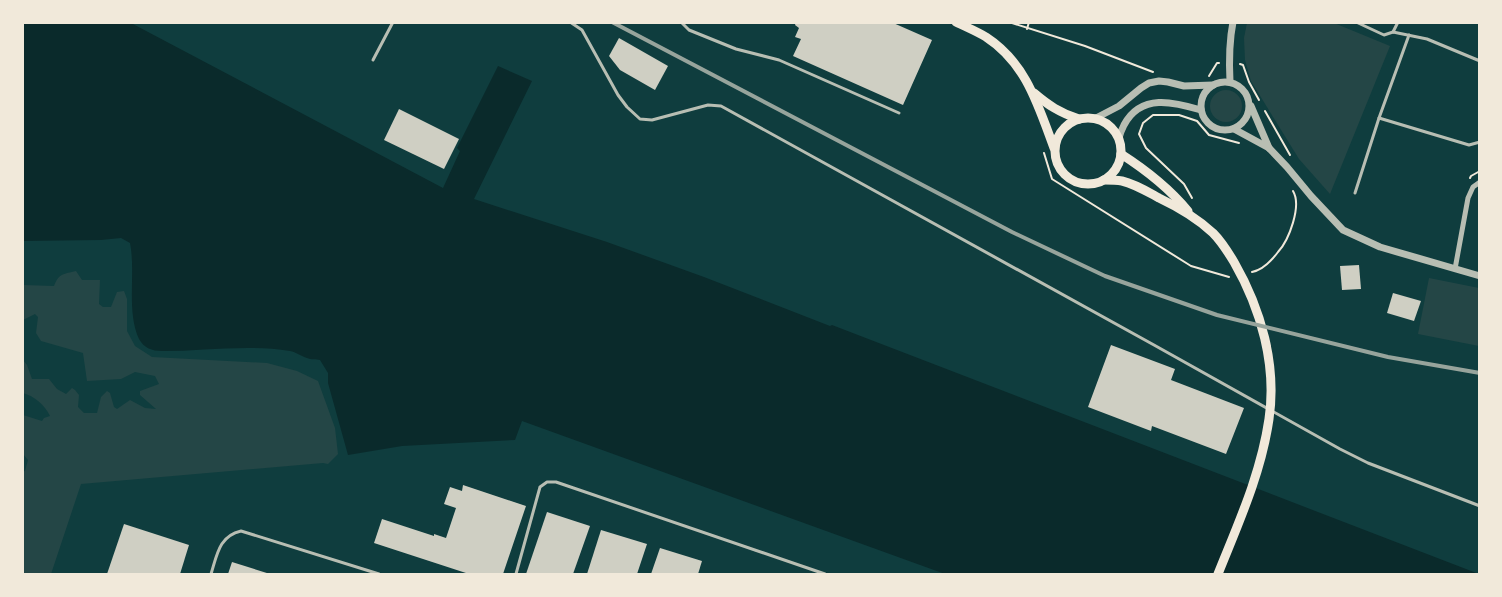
<svg xmlns="http://www.w3.org/2000/svg" width="1502" height="597" font-family="'Playfair Display',serif">
<style>
.green{fill:#244646}
.water{fill:#0a2a2b}
.building{fill:#cfcfc3}
.lines{fill:none;stroke-linecap:round;stroke-linejoin:round}
.path{stroke:#f1e9da;stroke-width:2}
.service{stroke:#b8beb3;stroke-width:3}
.minor{stroke:#b8beb3;stroke-width:5}
.tertiary{stroke:#b8beb3;stroke-width:7}
.trunk{stroke:#f1e9da;stroke-width:9}
.rail{stroke:#97a49c;stroke-width:4}
</style>
<rect width="100%" height="100%" fill="#0f3d3e"/>
<g class="green">
<path d="M1247,23H1334L1390,46L1330,194L1299,159L1251,81L1245,60L1244,38Z"/>
<circle cx="1226" cy="106" r="16"/>
<path d="M76,271L82,280H100L99,304L103,307H111L117,292L124,291L127,299V331L135,346L152,357L267,363L297,371L318,381L335,428L338,454L328,464L323,463L81,484L51,574H23L22,472L25,471L28,460L23,454V415L42,421L44,418L50,416C45,405 34,396 23,393V360L27,365L32,379H49L57,389L66,394L72,388L75,390L79,395L78,407L84,413H97L101,397L107,391L110,393L114,407L117,409L130,400L145,408L156,409L140,395V391L159,384L155,376L135,372L121,379L87,381L83,353L41,341L36,333L38,317L35,314L23,320V285L54,286C59,273 64,274 76,271Z"/>
<path d="M1429,278L1479,288V346L1418,334Z"/>
</g>
<path class="water" d="M22,23H131L443,188L460,151L457,148L498,66L532,81L474,199L607,242L704,277L830,326L832,325L1479,574H945L522,421L515,440L402,446L348,455L328,383V373L320,360C316,359 311,360 307,358C301,356 296,352 290,351C247,344 204,351 162,351C152,351 144,348 139,339C126,311 136,273 130,243L121,238L101,240L23,241Z"/>
<g class="building">
<path d="M796,22H891L932,40L903,105L793,56L801,39L795,37L799,28L795,25Z"/>
<path d="M619,38L668,66L655,90L620,70L609,56Z"/>
<path d="M399,109L459,139L444,169L384,140Z"/>
<path d="M1359,265L1361,289L1342,290L1340,266Z"/>
<path d="M1393,293L1421,301L1414,321L1387,313Z"/>
<path d="M1111,345L1175,369L1171,380L1244,408L1226,454L1152,426L1151,431L1088,407Z"/>
<path d="M463,485L526,506L503,574H469L374,543L382,519L434,536V534L446,538L456,508L444,504L450,487L462,491Z"/>
<path d="M547,512L590,526L573,574H526Z"/>
<path d="M124,524L189,545L180,574H107Z"/>
<path d="M601,530L647,544L637,574H587Z"/>
<path d="M660,548L702,561L698,574H651Z"/>
<path d="M232,562L270,574H228Z"/>
</g>
<g class="lines">
<g class="path">
<path d="M1009,22L1085,46L1153,72"/>
<path d="M1027,29L1029,22"/>
<path d="M1240,64L1243,65L1249,82L1259,100"/>
<path d="M1209,76L1217,63H1219"/>
<path d="M1265,111L1290,155"/>
<path d="M1044,153L1052,179L1191,266L1229,277"/>
<path d="M1470,178L1471,176L1480,171"/>
<path d="M1192,198L1184,184L1146,148L1139,134L1143,123L1153,115H1179L1197,121L1209,135L1239,143"/>
<path d="M1252,272C1262,270 1272,260 1278,252C1289,240 1302,206 1293,191"/>
</g>
<g class="service">
<path d="M570,22L582,30L618,95L627,107L640,119L652,120L708,105L721,106L1154,345L1340,449L1368,463L1480,506"/>
<path d="M670,22H674"/>
<path d="M681,22L689,30L736,49L779,60L899,113"/>
<path d="M1356,22L1384,35L1393,32L1427,39L1480,61"/>
<path d="M1393,32L1398,22"/>
<path d="M373,60L393,22"/>
<path d="M1379,118L1469,145L1480,142"/>
<path d="M1355,193L1379,118L1409,35"/>
<path d="M211,574C217,555 219,536 241,531L379,574"/>
<path d="M516,574L540,487L547,482H556L825,574"/>
</g>
<path class="minor" d="M1455,269L1468,198L1473,187L1480,182"/>
<g class="tertiary">
<circle cx="1225" cy="106" r="24"/>
<path d="M1230,82C1229,62 1229,42 1233,22"/>
<path d="M1251,106L1269,148"/>
<path d="M1096,118L1119,106L1141,88L1149,83L1159,81L1168,82L1184,86L1213,85"/>
<path d="M1234,129L1269,148L1287,167L1311,196L1343,230L1380,247L1480,276"/>
<path d="M1119,138C1120,134 1122,129 1124,125C1141,93 1174,102 1201,110"/>
</g>
<g class="trunk">
<path d="M956,22C966,27 976,31 986,37C1026,63 1038,105 1054,148"/>
<path d="M1034,93C1048,105 1060,113 1079,119"/>
<circle cx="1088" cy="151" r="33"/>
<path d="M1121,154C1146,170 1169,188 1188,211"/>
<path d="M1104,180C1110,180 1116,180 1122,181C1135,184 1148,192 1159,198C1178,207 1197,218 1213,233C1221,241 1228,252 1234,262C1261,309 1277,365 1269,419C1261,474 1238,524 1218,574"/>
</g>
<path class="rail" d="M612,22L1012,232L1105,276L1217,315L1388,357L1480,373"/>
</g>
<rect width="1502" height="597" fill="none" stroke="#f1e9da" stroke-width="48"/>
</svg>
